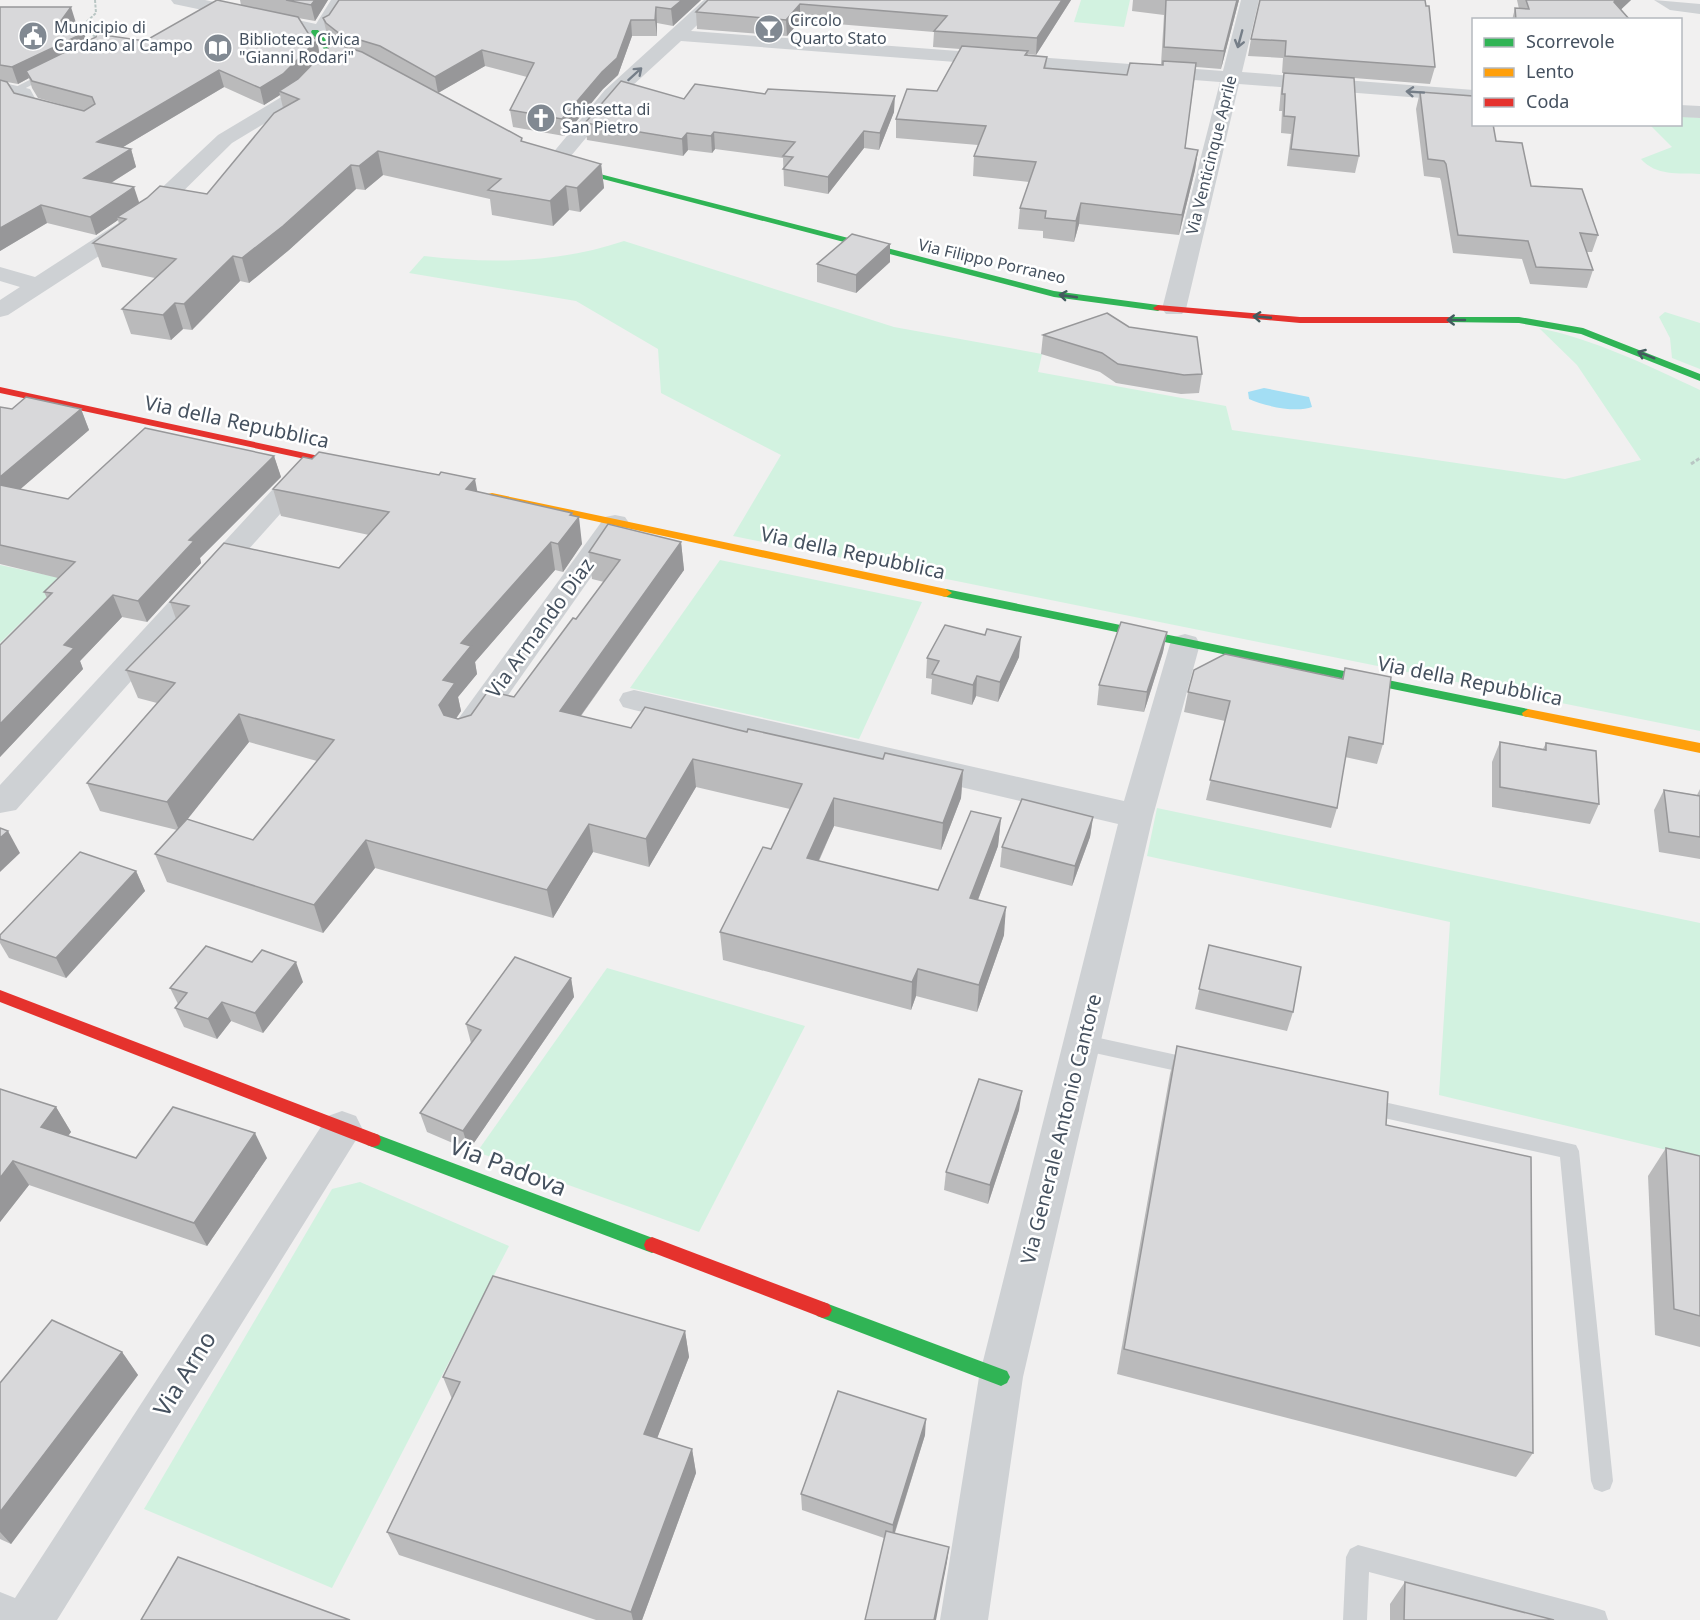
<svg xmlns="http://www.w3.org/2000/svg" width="1700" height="1620" font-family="'Noto Sans',sans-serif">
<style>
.green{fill:#d2f2e0}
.water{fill:#a3def4}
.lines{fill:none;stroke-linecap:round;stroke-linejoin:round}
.path-far1{stroke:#b9c6c4;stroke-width:2;stroke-dasharray:3 1.5;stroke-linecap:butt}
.path{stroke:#b9c6c4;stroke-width:3;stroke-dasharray:4 2;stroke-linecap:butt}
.lane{fill:#ced1d4;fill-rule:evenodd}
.street{fill:#ced1d4;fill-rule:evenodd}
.fast{fill:#30b455;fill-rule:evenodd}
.slow{fill:#ff9f0a;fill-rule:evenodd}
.jam{fill:#e5322d;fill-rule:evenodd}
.wall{fill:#bababb;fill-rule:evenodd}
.shaded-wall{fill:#979799}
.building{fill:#d8d8da;stroke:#979799;stroke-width:1.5}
.oneway{stroke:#757e88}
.oneway2{stroke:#435b5e}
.labels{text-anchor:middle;stroke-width:5;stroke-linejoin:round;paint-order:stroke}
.far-poi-label{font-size:16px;fill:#45515f;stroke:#fff;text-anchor:start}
.far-street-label{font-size:16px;fill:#45515f;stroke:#fff}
.street-label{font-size:20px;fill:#45515f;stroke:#fff}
.near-street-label{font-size:24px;fill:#45515f;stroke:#fff}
</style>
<rect width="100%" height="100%" fill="#f1f0f0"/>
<g class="green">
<path d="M1081,0H1130L1124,27L1074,22Z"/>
<path d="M1681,116L1700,118V174C1678,173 1656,176 1641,159L1672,147L1650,125L1680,124Z"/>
<path d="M624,241L894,327L1042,354L1038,372L1226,406L1232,430L1565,479L1641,460L1577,365L1539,328C1596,340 1647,365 1700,390V731L733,536L781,455L661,393L658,349L576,301L409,273L424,256C492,264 559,263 624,241Z"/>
<path d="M1665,312L1700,323V369L1672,358L1670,338L1659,317Z"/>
<path d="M720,560L922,602L859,739L630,688Z"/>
<path d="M0,565L65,579L0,643Z"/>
<path d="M1157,808L1700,923V1158L1439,1095L1450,922L1147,856Z"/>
<path d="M607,968L805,1026L699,1232L477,1152Z"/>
<path d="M360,1182L509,1246L332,1588L144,1509L332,1189Z"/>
</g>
<path class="water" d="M1264,388L1309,397L1312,407C1296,413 1264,406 1249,399L1248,392Z"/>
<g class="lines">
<g class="path-far1">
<path d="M95,0L96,13L80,28L98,38"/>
<path d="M102,37L117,31"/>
</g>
<path class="path" d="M1691,464L1700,458"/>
<g class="lane">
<path d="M47,71L55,73L16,93L8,91Z"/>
<path d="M1081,1034L1195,1059L1202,1061L1204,1067L1202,1073L1195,1075L1081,1050L1074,1047L1072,1042L1074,1037Z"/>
<path d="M1366,1098L1576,1145L1579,1151L1613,1481L1610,1489L1602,1492L1594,1489L1591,1481L1560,1157L1366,1114L1359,1112L1356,1106L1359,1100Z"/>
<path d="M1358,1545L1596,1608L1605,1611L1608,1620H1551L1369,1572L1367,1620H1343L1346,1557L1350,1549Z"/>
</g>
<g class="street">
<path d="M171,0H205L316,24L331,0H349L331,30L315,37L302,31L174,4Z"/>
<path d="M704,0H723L691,31L1223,71L1241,0H1259L1242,72L1474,90V102L1239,84L1186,309L1182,314H1166L1162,309L1220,82L681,41L619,98L561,168H547L544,164L547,160L605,90Z"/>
<path d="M1654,0L1700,4V14L1670,10Z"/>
<path d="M317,69L327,75L302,101L232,143L153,221L8,315L0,317V300L20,287L0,281V267L35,277L137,211L218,135L288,93L310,71Z"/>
<path d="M0,82L30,89L36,100L68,109L71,113L68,117L61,119L21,108L15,97L0,94Z"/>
<path d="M1680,105L1700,106V118L1680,117Z"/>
<path d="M306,461L315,463L319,469L315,475L16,810L0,813V785L297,463Z"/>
<path d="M615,515L625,517L629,523L478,738L467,741L456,738L451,730L456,722L605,517Z"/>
<path d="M1185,634L1196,637L1200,644L1153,816L1023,1377L988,1620H940L979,1377L1118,824L634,710L623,707L619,700L623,693L634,690L1124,801L1170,644L1174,637Z"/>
<path d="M342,1111L356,1116L362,1128L356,1140L57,1620H0V1592L15,1598L328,1116Z"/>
</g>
<g class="fast">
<path d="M312,30H318L333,49L372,66L365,68L327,53L311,32Z"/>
<path d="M557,163L1054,291L1158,305L1163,308L1158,311L1054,297L557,167Z"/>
<path d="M1448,317H1519L1583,328L1700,374V381L1581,334L1519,323L1445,322V318Z"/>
<path d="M946,589L1528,709L1534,713L1528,717L942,596L940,593Z"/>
<path d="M373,1133L658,1240L660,1245L658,1250L652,1253L367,1145L365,1140L367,1135Z"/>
<path d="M823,1302L1007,1371L1010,1377L1007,1383L1001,1386L817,1316L814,1310L817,1304Z"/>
</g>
<g class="slow">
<path d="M492,493L946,589L952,593L946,597L488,498V494Z"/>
<path d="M1528,709L1700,743V753L1523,716L1522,713Z"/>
</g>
<g class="jam">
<path d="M1158,305L1300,317H1448L1453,320L1448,323H1300L1155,310L1153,308Z"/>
<path d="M0,387L356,464L361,467L356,470L0,393Z"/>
<path d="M0,990L379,1135L381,1140L379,1145L373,1147L367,1145L0,1002Z"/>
<path d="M652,1237L829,1304L832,1310L829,1316L823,1318L646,1250L644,1245L646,1240Z"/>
</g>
</g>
<g class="wall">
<path d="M240,0H328L315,21L298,18L308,33L317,40L320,57L335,44L330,40L327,34L323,18L701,0L673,26L657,23V36H632L618,75L603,89L564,136L513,127L510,110L527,77L485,66L438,93L522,142L601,164L604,188L580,212L569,210L553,226L492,215L490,199L383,175L365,190L356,189L289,250L249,283L240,281L192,330L183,329L171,340L131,334L122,309L155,278L102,267L93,243L119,224L118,220L96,235L47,223L0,251V7L76,23L71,31L84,33L87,42L145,41L241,5ZM29,78L32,88L38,98L84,111L14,93L7,82L18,84ZM224,87L264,105L280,95L283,108L207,194L139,203L111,183L136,167L131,149L123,147Z"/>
<path d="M708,0H1071L1036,55L1028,54V55L1047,57L1046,68L1127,75L1162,65L1163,64H1161L1164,15L1132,11L1133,0H1239L1221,69L1196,67L1185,148L1198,150L1195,170L1179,235L1079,224L1074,242L1043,238V231L1018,229L1020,208L1029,182L973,176L974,156L978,145L896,138V119L937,91L960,49L933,47L934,32L800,21L787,36L697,29L696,12Z"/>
<path d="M1260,0L1435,67L1430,84L1354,78L1359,156L1355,173L1287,166L1291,134L1281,133L1282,111H1279L1281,89L1284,73H1282L1283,58L1248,56L1251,39Z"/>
<path d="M1517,0H1631L1621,9L1630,20H1512L1515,8L1519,9Z"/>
<path d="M1420,92L1496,141L1531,186L1598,235L1592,252H1586L1593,270L1587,288L1530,284L1522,259L1453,253L1441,181L1440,178L1424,176L1416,109Z"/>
<path d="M684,99L894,112L879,150L864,148L828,194L784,186L783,158L715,149L712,153L688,150L683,156L587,140L585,123Z"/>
<path d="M890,262L856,293L817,282V264Z"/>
<path d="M1043,335L1202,374L1199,393L1181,394L1116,383L1100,372L1041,354Z"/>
<path d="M0,407L12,409H81L89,430L20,489L68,499L274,456L281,477L200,558L201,563L147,622L122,617L80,661L83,669L0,757V645L47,598L44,592L58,578L0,564Z"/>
<path d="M273,489L477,492L572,513L582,544L563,572L555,570L475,662L477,674L458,697L461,711L456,719H458L471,715L514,697L576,619L604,582L592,579L589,552L681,542L684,570L581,716L631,728L747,732L883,759L963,770L961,798L941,850L834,826L819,861L938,890L1001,818L998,846L978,900L1004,935L977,1012L916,996L911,1010L723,960L720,932L771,849L790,809L696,787L649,867L593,852L553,918L375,868L323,933L167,882L155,854L177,830L100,811L87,783L157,703L138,698L126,670L176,619L170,602L339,568L369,535L281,516ZM249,742L317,761L253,840L187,819Z"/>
<path d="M1167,632L1163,652L1144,712L1097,705L1099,685Z"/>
<path d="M1019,657L998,702L976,696L972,705L931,694L932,679L926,678L927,658Z"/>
<path d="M1345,668L1383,744L1377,764L1345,757L1337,808L1331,828L1206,800L1225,721L1184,712L1188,692L1342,679Z"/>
<path d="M1500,742L1543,749L1546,743L1599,804L1590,824L1492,807V762Z"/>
<path d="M1700,789V859L1659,852L1654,810L1664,790L1697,795Z"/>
<path d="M1093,817L1090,837L1072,886L1000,867L1002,847Z"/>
<path d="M136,871L145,891L66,978L9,958L0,943V935Z"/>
<path d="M1209,945L1293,1012L1287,1031L1195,1009Z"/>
<path d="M571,978L574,997L469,1150L427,1132L420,1113L471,1043L466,1024Z"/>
<path d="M303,982L263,1033L231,1021L217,1039L184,1027L175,1008L178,1004L170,988Z"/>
<path d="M1177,1046L1386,1125L1533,1453L1516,1477L1117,1374L1170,1074Z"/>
<path d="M0,1089L56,1107L71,1132L68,1136L136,1158H267L207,1246L29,1185L0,1222Z"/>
<path d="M1019,1110L988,1204L944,1190L946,1172Z"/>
<path d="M1666,1148L1700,1156V1347L1655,1335L1648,1176Z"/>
<path d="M685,1331L689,1357L657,1438L692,1449L696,1473L642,1620H596L399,1555L387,1532L452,1399L443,1377Z"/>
<path d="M122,1352L138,1375L11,1544L0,1539V1383Z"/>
<path d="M925,1435L895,1533L947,1562L884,1538L802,1510L801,1494Z"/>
<path d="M1405,1582L1554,1620H1390V1604Z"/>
</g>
<g class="shaded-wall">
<path d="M315,0H328L315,21L311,5Z"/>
<path d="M682,0H701L673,26L671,9Z"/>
<path d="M1062,0H1071L1036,55L1037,38Z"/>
<path d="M1237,0H1239L1221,69L1224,51Z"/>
<path d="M1616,0H1631L1610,20L1614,2Z"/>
<path d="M800,4V21L787,36L786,20Z"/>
<path d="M71,7L76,23L62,43L84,33L89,49L26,71L29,78L18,84L12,67L55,29Z"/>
<path d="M656,7L657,23V36L655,20Z"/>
<path d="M631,20L632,36L618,75L603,89L564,136L562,119Z"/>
<path d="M317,40L320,57L287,91H279L280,95L264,105L260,88Z"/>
<path d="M482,50L485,66L438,93L435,77Z"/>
<path d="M219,70L224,87L103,159L97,142Z"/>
<path d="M895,96L894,112L879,150L880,133Z"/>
<path d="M864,131V148L828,194V177Z"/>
<path d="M714,132L715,149L712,153L711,136Z"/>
<path d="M687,133L688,150L683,156L682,139Z"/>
<path d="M131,149L136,167L90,196L84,178Z"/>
<path d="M1198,150L1195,170L1179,235L1182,215Z"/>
<path d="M378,151L383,175L365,190L359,166Z"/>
<path d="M601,164L604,188L580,212L577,188Z"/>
<path d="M351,165L356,189L289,250L249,283L242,258Z"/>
<path d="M566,186L569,210L553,226L550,201Z"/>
<path d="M134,187L140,205L117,217L118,220L96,235L90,217Z"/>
<path d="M1081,203L1079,224L1074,242L1076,221Z"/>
<path d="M41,205L47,223L0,251V228Z"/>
<path d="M890,244V262L856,293V275Z"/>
<path d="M233,256L240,281L192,330L184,304Z"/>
<path d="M175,303L183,329L171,340L163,315Z"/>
<path d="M81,409L89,430L2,505L0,501V477Z"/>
<path d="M274,456L281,477L200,558L201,563L147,622L138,601L189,540Z"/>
<path d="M475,479L480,506L466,489Z"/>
<path d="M572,513L574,524L579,517L582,544L563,572L558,544Z"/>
<path d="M551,542L555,570L475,662L477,674L458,697L461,711L446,733L439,705L443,680L461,643Z"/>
<path d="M681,542L684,570L564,739L560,711Z"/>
<path d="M113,595L122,617L80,661L83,669L0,757V724L64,645Z"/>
<path d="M1167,632L1163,652L1144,712L1147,692Z"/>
<path d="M1021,637L1019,657L998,702L1000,682Z"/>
<path d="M977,676L976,696L972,705L973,685Z"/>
<path d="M239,714L249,742L179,830L167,802Z"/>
<path d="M693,759L696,787L649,867L646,839Z"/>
<path d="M963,770L961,798L941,850L943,823Z"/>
<path d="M834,798V826L807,886V858Z"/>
<path d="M1093,817L1090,837L1072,886L1075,866Z"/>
<path d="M1001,818L998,846L968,926L970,898Z"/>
<path d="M589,824L593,852L553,918L547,890Z"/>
<path d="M8,831L20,853L0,872V838Z"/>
<path d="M366,840L375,868L323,933L314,905Z"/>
<path d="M136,871L145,891L66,978L56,958Z"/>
<path d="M1006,907L1004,935L977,1012L979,985Z"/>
<path d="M296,962L303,982L263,1033L255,1013Z"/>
<path d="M918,969L916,996L911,1010L912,982Z"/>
<path d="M571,978L574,997L469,1150L463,1131Z"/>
<path d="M222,1002L231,1021L217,1039L208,1019Z"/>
<path d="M1022,1091L1019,1110L988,1204L990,1185Z"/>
<path d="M56,1107L71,1132L56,1151L41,1127Z"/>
<path d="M255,1133L267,1158L207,1246L194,1223Z"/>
<path d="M13,1161L29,1185L0,1222V1178Z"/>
<path d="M685,1331L689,1357L649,1459L644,1434Z"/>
<path d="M122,1352L138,1375L11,1544L0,1532V1512Z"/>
<path d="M926,1419L925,1435L892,1541L893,1525Z"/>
<path d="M692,1449L696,1473L642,1620H633L631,1612Z"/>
<path d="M949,1547L947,1562L936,1620H934Z"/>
</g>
<g class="building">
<path d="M217,0L298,17L308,33L317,40L283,74L260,88L219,70L97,142L131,149L84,178L134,187L90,217L41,205L0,228V80L7,82L14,93L84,111L95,104L92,97L32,81L26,71L96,37L97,34L145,41Z"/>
<path d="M286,0H315L311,5Z"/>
<path d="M339,0H682L671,9L656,7L655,20H631L617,58L602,72L562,119L510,110L534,63L482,50L435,77L380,46L340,34L326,23L323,18L329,15Z"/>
<path d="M708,0H1062L1037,38L934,31L947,16L800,4L786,20L696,12Z"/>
<path d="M1166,0H1237L1224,51L1164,47Z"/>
<path d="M1260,0H1425L1426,6H1429L1435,67L1285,56L1286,41L1251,39Z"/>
<path d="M1526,0H1616L1614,2L1630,20H1516L1515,8L1529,9Z"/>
<path d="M0,7H71L55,29L84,33L12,67L0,65Z"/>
<path d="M333,43L362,52L522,138L521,141L601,164L577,188L566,186L550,201L488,190L501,179L378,151L359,166L351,165L283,226L242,258L233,256L184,304L175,303L163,315L122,309L176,259L93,243L126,219L117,217L147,198L160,186L207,194L274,113L299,99L279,91L298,79Z"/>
<path d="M962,46L1028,51L1025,55L1047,57L1044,68L1127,75L1130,63L1163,65V61L1196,63L1185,148L1198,150L1182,215L1081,203L1076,221L1045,218L1046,211L1020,208L1036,162L974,156L986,126L896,119L907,89L937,91Z"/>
<path d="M1284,73L1354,78L1359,156L1291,149L1295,117L1284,116L1285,94H1282Z"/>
<path d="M621,81L684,99L695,84L765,94L768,89L895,96L880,133L864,131L828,177L783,169L793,157L783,156L795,142L714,132L711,136L687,133L682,139L585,123Z"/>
<path d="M1420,92L1473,96V124H1493L1496,141L1522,143L1531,186L1582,189L1598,235L1580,233L1593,270L1536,267L1528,241L1458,235L1446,164L1444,161L1428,159Z"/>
<path d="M852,234L890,244L856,275L817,264Z"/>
<path d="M1107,313L1129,327L1197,337L1202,374L1184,375L1118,364L1102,353L1043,335Z"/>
<path d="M26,397L81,409L0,477V407L12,409Z"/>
<path d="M145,428L274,456L189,540L194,541L138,601L113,595L64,645L74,648L0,724V645L52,593L44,592L75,562L0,545V485L68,499Z"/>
<path d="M319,452L439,475L441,472L475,479L466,489L572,513L570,515L579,517L558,544L551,542L461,643L471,646L443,680L455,683L439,705L444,715L458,719L471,715L488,691L514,697L573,618L576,619L620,560L589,552L608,524L681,542L560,711L631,728L645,707L747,732L748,729L883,759L885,753L963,770L943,823L834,798L807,858L938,890L971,811L1001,818L970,898L1006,907L979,985L918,969L912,982L720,932L763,847L771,849L802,784L693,759L646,839L589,824L547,890L366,840L314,905L155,854L187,819L253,840L334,740L239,714L167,802L87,783L175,683L126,670L189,606L170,602L224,543L339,568L389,512L273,489L303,457L312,459Z"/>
<path d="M1121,622L1167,632L1147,692L1099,685Z"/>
<path d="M945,625L985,635L987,629L1021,637L1000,682L977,676L973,685L932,674L939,661L927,658Z"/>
<path d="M1225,654L1343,679L1345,668L1391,677L1383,744L1349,737L1337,808L1210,780L1230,701L1188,692L1194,670Z"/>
<path d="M1500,742L1546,750V743L1596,751L1599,804L1500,787Z"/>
<path d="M1664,790L1700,796V837L1669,832Z"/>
<path d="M1022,799L1093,817L1075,866L1002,847Z"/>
<path d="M0,828L8,831L0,838Z"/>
<path d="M80,852L136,871L56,958L0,939V935Z"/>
<path d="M1209,945L1301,967L1293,1012L1199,989Z"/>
<path d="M206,946L252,962L262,950L296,962L255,1013L222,1002L208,1019L175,1008L187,993L170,988Z"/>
<path d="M515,957L571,978L463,1131L420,1113L481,1030L466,1024Z"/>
<path d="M1177,1046L1388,1092L1386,1125L1531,1157L1533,1453L1124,1349Z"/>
<path d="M979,1079L1022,1091L990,1185L946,1172Z"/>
<path d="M0,1089L56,1107L41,1127L136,1158L173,1107L255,1133L194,1223L13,1161L0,1178Z"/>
<path d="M1666,1148L1700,1156V1316L1674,1309Z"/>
<path d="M493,1276L685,1331L644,1434L692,1449L631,1612L387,1532L460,1382L443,1377Z"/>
<path d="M52,1320L122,1352L0,1512V1383Z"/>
<path d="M838,1391L926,1419L893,1525L801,1494Z"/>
<path d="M886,1531L949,1547L934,1620H865Z"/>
<path d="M178,1557L350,1620H141Z"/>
<path d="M1405,1582L1554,1620H1404Z"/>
</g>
<defs><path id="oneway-shaft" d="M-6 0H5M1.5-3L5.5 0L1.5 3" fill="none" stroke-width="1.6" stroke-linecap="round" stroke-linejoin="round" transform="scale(1.5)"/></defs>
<g class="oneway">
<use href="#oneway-shaft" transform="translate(1240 39) rotate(105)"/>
<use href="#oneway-shaft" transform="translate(635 74) rotate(-42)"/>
<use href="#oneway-shaft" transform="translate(1415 92) rotate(-176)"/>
</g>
<g class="oneway2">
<use href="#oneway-shaft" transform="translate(1068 296) rotate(-172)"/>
<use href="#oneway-shaft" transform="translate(1262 317) rotate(-175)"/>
<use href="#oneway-shaft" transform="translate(1456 320) rotate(-180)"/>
<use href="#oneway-shaft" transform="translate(1646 355) rotate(-158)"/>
</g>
<defs>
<g id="bar-disc" transform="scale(1.5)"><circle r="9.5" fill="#818992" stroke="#fff"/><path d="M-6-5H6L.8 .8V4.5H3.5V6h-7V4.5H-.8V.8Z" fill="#fff"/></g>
<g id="civic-disc" transform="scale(1.5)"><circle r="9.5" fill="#818992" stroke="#fff"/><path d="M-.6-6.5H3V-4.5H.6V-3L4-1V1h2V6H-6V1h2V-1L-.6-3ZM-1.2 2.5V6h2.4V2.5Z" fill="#fff"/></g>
<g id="library-disc" transform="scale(1.5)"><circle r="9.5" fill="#818992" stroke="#fff"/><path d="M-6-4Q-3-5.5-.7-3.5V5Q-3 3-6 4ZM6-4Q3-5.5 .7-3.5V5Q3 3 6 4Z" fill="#fff"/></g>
<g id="church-disc" transform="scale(1.5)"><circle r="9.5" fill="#818992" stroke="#fff"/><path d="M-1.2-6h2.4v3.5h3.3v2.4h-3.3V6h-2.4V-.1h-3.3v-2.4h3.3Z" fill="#fff"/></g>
</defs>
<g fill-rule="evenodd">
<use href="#bar-disc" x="769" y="29"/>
<use href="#civic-disc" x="33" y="36"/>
<use href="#library-disc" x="218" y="48"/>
<use href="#church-disc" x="541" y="118"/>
</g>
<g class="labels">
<g class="far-poi-label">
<text x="790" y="26">Circolo<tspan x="790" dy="18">Quarto Stato</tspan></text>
<text x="54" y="33">Municipio di<tspan x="54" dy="18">Cardano al Campo</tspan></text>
<text x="239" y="45">Biblioteca Civica<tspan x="239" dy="18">"Gianni Rodari"</tspan></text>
<text x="562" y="115">Chiesetta di<tspan x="562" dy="18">San Pietro</tspan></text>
</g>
<g class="far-street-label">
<text transform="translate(1211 155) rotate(-76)" y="6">Via Venticinque Aprile</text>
<text transform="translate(992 261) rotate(13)" y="6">Via Filippo Porraneo</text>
</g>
<g class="street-label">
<text transform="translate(237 422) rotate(12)" y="7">Via della Repubblica</text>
<text transform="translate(853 553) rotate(12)" y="7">Via della Repubblica</text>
<text transform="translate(540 628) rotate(-54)" y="7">Via Armando Diaz</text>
<text transform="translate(1470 681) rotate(11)" y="7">Via della Repubblica</text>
<text transform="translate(1061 1129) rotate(-76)" y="7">Via Generale Antonio Cantore</text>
</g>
<g class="near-street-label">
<text transform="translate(508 1167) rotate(21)" y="8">Via Padova</text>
<text transform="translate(185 1374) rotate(-58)" y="8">Via Arno</text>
</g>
</g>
<rect x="1472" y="18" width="210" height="108" fill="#ffffff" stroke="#b5b9bf" stroke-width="1.5"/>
<rect x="1484" y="38" width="30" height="9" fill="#30b455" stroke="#b5b9bf" stroke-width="1.5"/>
<text x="1526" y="48" font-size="18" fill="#45515f">Scorrevole</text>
<rect x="1484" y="68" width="30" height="9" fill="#ff9f0a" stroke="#b5b9bf" stroke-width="1.5"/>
<text x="1526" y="78" font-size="18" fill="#45515f">Lento</text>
<rect x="1484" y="98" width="30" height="9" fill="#e5322d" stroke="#b5b9bf" stroke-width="1.5"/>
<text x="1526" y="108" font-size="18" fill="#45515f">Coda</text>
</svg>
